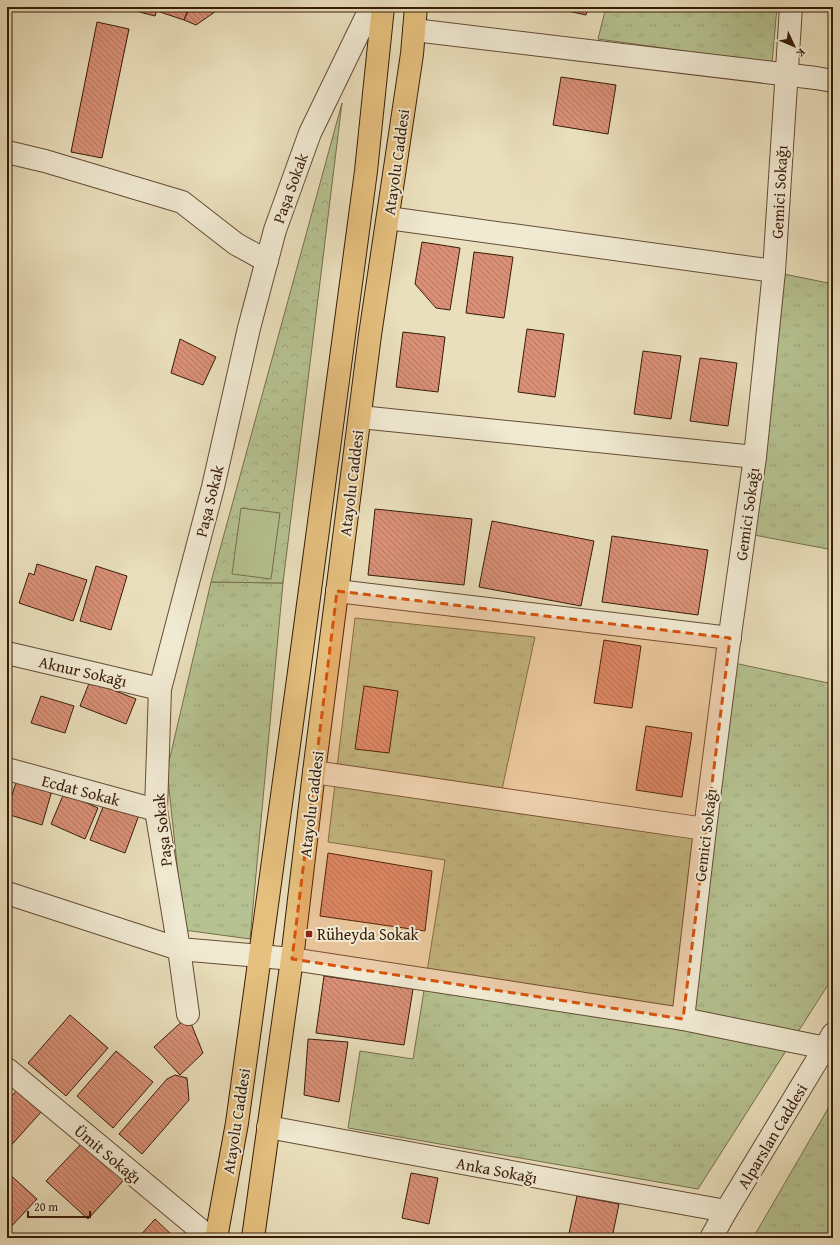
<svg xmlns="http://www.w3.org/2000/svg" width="840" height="1245" font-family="'Gentium Book Plus',serif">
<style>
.grass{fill:url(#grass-tufts);stroke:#776f4c}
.park{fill:url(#park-crowns);stroke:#776f4c}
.pitch{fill:#b6c291;stroke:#776f4c}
.building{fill:url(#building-back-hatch);stroke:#381c08}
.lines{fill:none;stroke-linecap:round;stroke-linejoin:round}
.minor-casing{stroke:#644d35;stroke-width:24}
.tertiary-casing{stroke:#644d35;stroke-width:24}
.primary-casing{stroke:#381c08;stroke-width:24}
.minor{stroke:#f1ead3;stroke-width:22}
.tertiary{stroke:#f1ead3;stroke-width:22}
.primary{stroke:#e5c07e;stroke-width:22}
.marked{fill:#d6530c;fill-opacity:0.2;stroke:#d6530c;stroke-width:3;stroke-dasharray:8 5;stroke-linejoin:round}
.poi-dot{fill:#8f2418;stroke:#f1ead3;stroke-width:1.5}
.labels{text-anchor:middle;stroke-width:4;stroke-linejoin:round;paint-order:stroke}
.street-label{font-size:16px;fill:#381c08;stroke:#f1ead3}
.poi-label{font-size:16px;fill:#381c08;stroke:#f1ead3;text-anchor:start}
</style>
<defs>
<pattern id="grass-tufts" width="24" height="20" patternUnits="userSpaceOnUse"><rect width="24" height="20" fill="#b6c291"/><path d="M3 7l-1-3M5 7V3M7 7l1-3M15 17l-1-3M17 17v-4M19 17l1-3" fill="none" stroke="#9da67c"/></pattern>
<pattern id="park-crowns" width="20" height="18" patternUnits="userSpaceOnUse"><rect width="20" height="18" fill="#b6c291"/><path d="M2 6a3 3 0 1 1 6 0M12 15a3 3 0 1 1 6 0" fill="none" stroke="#9da67c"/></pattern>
<pattern id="building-back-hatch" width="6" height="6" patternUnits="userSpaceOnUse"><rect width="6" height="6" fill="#d99077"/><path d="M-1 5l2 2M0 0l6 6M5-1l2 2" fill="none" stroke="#b17560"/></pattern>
</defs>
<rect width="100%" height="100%" fill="#eadfbc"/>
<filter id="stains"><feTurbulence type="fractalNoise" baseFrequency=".005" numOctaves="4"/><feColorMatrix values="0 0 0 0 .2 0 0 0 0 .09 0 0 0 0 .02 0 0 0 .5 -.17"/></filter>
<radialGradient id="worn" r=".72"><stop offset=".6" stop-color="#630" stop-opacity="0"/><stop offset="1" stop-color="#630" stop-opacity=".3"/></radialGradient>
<g class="grass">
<path d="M606,7H777L772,63L598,39Z"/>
<path d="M784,274L833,284V550L754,535Z"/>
<path d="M211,582L283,583L250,939L184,930L167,770Z"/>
<path d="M355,618L535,637L498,808L714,839L734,663L833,684V977L698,1189L348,1128L360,1051L413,1059L445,860L328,842Z"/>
<path d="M833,1100V1238H753Z"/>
</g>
<path class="park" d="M342,103L283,583L211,582Z"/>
<path class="pitch" d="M241,508L280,513L271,579L232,574Z"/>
<g class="building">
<path d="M129,7H158L155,16L128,9Z"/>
<path d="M159,7H189L184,20L157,11Z"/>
<path d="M190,7H222L196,25L184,20Z"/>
<path d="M550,7H588L586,15Z"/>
<path d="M97,22L129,29L102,158L71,152Z"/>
<path d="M561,77L616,85L608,134L553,125Z"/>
<path d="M422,242L460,248L450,310L436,308L415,284Z"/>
<path d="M474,252L513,257L504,318L466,313Z"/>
<path d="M527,329L564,334L555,397L518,392Z"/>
<path d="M403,332L445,337L438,392L396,387Z"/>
<path d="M180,339L216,357L203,385L171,373Z"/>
<path d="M643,351L681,356L671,419L634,414Z"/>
<path d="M700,358L737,363L728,426L690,421Z"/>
<path d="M375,509L472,519L464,585L368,575Z"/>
<path d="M492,521L594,541L581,606L479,587Z"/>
<path d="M612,536L708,550L698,615L602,602Z"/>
<path d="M37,564L87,580L73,621L19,603L29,573L34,575Z"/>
<path d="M96,566L127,576L111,630L80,621Z"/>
<path d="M604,640L641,646L632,708L594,703Z"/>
<path d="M90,681L136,699L126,724L80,706Z"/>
<path d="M364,686L398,691L389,753L355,749Z"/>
<path d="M41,696L74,706L65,733L31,723Z"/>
<path d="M646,726L692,733L682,797L636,790Z"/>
<path d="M18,776L53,787L42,825L7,814V811Z"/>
<path d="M64,793L98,808L85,839L51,824Z"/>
<path d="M105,802L139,815L125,853L90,840Z"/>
<path d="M328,853L432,871L425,931L320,916Z"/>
<path d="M324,976L413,989L404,1045L316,1033Z"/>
<path d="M70,1015L108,1048L66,1096L28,1063Z"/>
<path d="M188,1016L203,1053L180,1075L154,1047Z"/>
<path d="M308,1039L348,1042L339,1102L304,1095Z"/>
<path d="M116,1051L153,1082L113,1128L77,1096Z"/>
<path d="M175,1075L187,1078L189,1100L142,1154L119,1134L167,1079Z"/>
<path d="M18,1089L42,1111L7,1150V1101Z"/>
<path d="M83,1142L124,1180L88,1219L46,1181Z"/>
<path d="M7,1172L37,1199L7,1231Z"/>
<path d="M411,1173L438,1178L429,1224L402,1218Z"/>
<path d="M577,1196L619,1204L612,1238H568Z"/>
<path d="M155,1219L175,1238H138Z"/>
</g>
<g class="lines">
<g class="minor-casing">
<g id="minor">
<path d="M414,30L816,78L833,81"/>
<path d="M7,152L45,161L182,202L236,244L267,261"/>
<path d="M388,218L774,271"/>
<path d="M360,417L755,457"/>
<path d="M337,591L730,638"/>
<path d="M7,653L160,689"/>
<path d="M7,769L156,810"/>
<path d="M314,772L705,829"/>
<path d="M7,893L179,949L260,956"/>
<path d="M292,959L683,1019L826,1048"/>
<path d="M188,1014L179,949L156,810L160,689L213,487L249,328L275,230L310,133L371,7"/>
<path d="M683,1019L705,829L728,649L755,457L774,271L791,7"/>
<path d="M7,1069L210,1238"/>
<path d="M268,1127L576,1184L726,1211"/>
</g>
</g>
<g class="tertiary-casing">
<g id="tertiary">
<path d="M260,956L292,959"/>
<path d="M711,1238L726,1211L833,1034"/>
</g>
</g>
<g class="primary-casing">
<g id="primary">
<path d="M216,1238L237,1123L299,672L366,171L383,7"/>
<path d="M253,1238L292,959L314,772L370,335L412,54L416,7"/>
</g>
</g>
<use href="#minor" class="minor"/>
<use href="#tertiary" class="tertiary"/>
<use href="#primary" class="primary"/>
</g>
<path class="marked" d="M337,591L730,638L683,1019L292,959Z"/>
<rect class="poi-dot" x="305" y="930" width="8" height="8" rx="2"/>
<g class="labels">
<g class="street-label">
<text transform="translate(396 162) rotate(-82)" y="6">Atayolu Caddesi</text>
<text transform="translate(290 188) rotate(-70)" y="6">Paşa Sokak</text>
<text transform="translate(779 192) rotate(-87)" y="6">Gemici Sokağı</text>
<text transform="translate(351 483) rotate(-83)" y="6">Atayolu Caddesi</text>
<text transform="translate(209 501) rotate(-76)" y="6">Paşa Sokak</text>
<text transform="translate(747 514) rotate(-82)" y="6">Gemici Sokağı</text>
<text transform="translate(83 671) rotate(13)" y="6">Aknur Sokağı</text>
<text transform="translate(81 790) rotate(15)" y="6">Ecdat Sokak</text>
<text transform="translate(311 804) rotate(-83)" y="6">Atayolu Caddesi</text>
<text transform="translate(162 830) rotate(-96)" y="6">Paşa Sokak</text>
<text transform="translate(705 835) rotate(-83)" y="6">Gemici Sokağı</text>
<text transform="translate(236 1121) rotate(-81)" y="6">Atayolu Caddesi</text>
<text transform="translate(772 1136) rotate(-59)" y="6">Alparslan Caddesi</text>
<text transform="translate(108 1154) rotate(40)" y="6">Ümit Sokağı</text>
<text transform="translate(497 1170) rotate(11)" y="6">Anka Sokağı</text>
</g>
<g class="poi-label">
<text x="317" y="940">Rüheyda Sokak</text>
</g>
</g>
<rect width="840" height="1245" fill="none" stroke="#eadfbc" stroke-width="24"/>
<rect x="8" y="8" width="824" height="1229" fill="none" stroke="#381c08" stroke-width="2"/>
<rect x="12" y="12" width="816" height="1221" fill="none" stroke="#381c08"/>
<g transform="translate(794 46) rotate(134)" stroke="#f1ead3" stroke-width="3" paint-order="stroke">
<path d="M0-3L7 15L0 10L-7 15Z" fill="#381c08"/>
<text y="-6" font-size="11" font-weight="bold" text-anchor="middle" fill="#381c08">K</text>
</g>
<path d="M28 1211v6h62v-6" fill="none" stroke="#381c08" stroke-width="2"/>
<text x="34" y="1211" font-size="12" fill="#381c08" stroke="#f1ead3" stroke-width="3" paint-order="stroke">20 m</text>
<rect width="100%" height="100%" filter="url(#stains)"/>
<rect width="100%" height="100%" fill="url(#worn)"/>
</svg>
